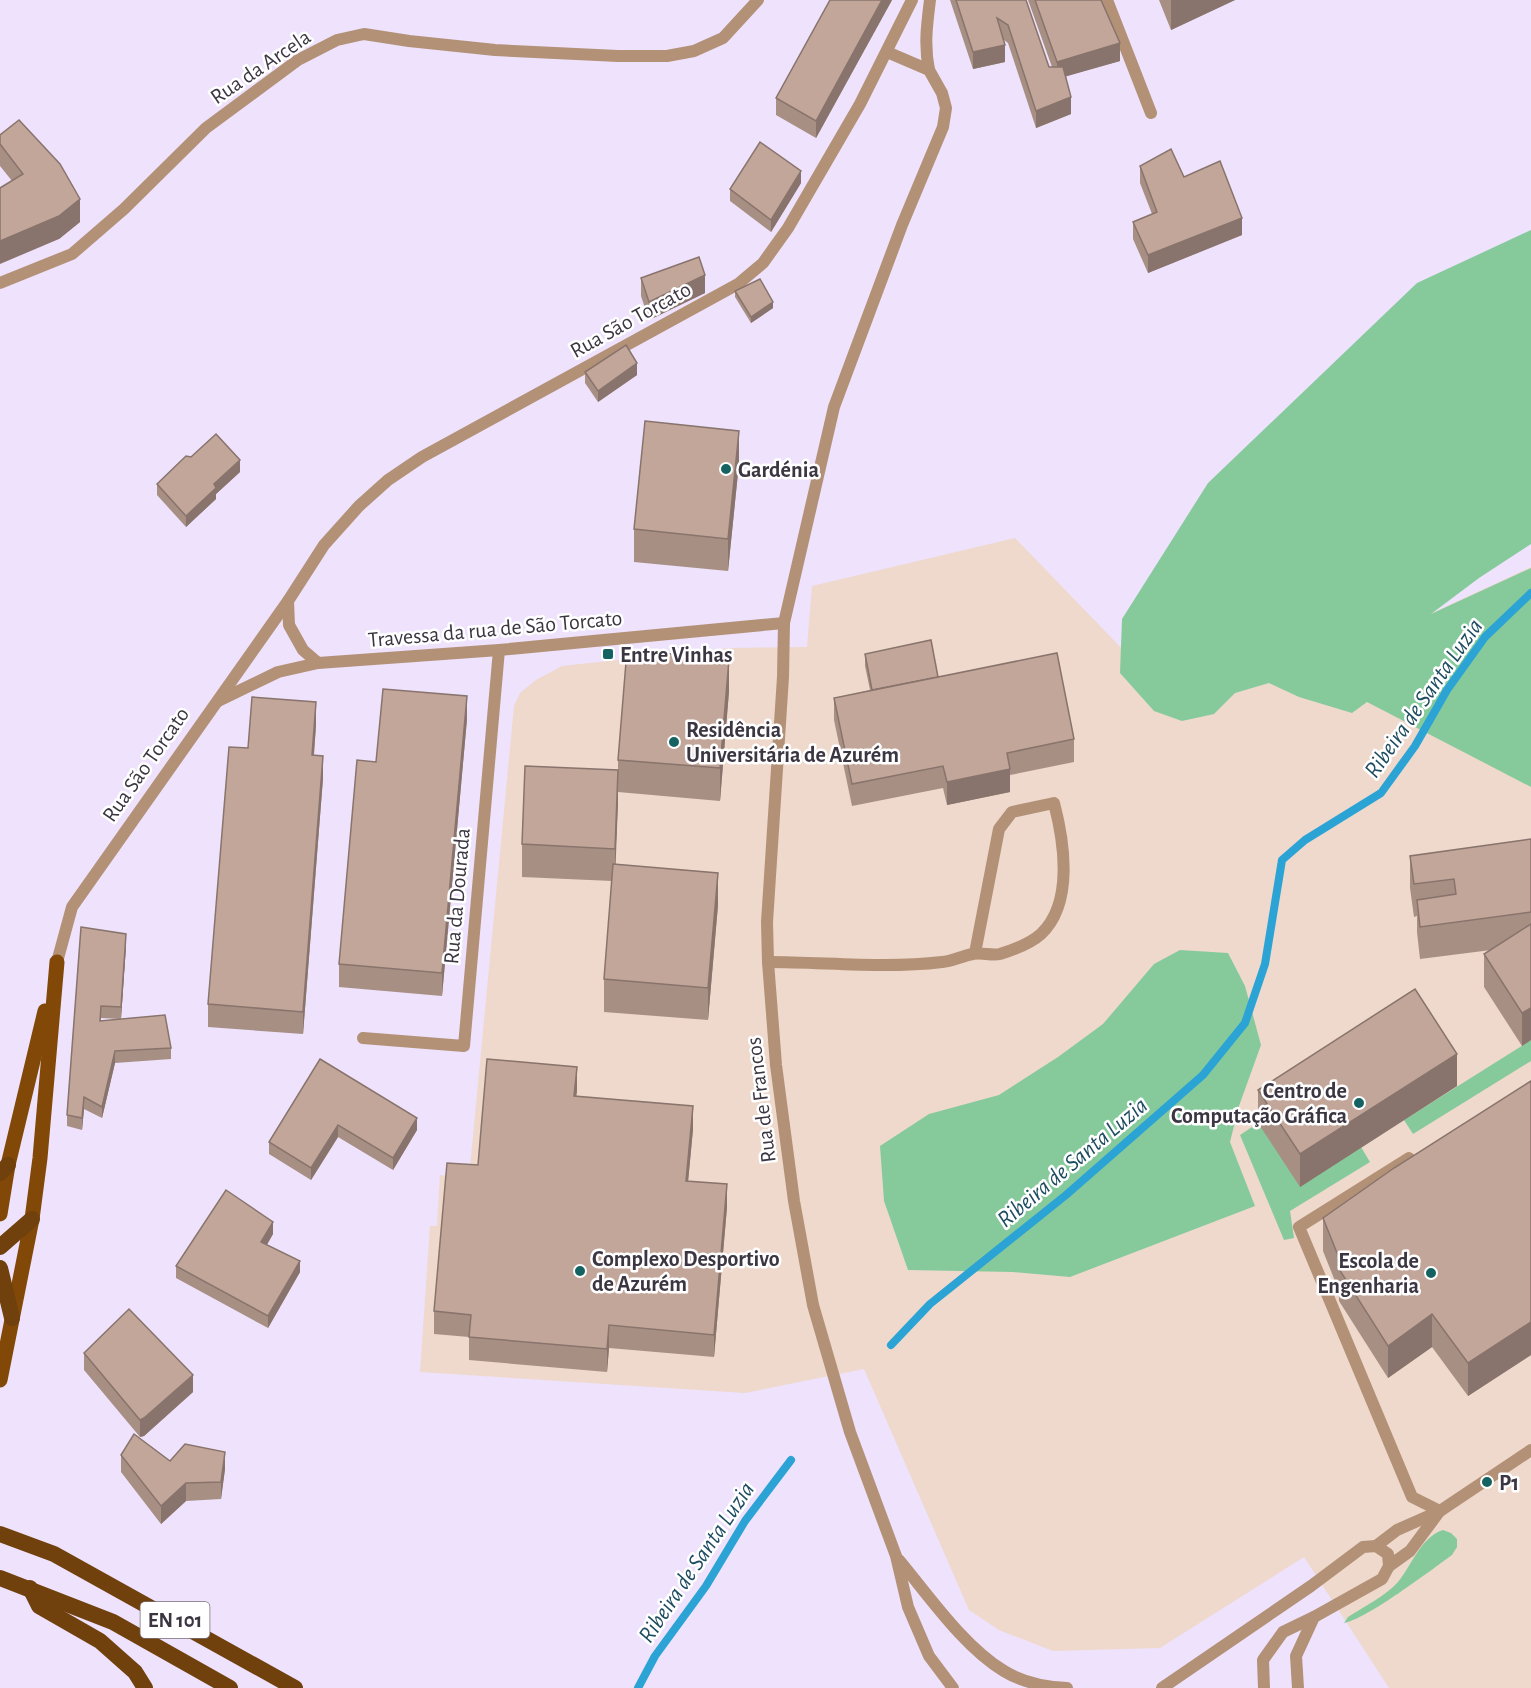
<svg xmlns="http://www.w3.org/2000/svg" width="1531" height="1688" font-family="'Alegreya Sans',sans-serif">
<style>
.education{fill:#eed9cc}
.green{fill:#86ca9c}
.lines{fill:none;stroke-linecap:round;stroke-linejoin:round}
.stream{stroke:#2ba3d4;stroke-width:8}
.service{stroke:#b39177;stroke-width:12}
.minor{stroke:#b39177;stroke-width:12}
.tertiary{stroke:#b39177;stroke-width:12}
.primary{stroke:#824807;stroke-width:15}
.trunk{stroke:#70400d;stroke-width:16}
.wall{fill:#a88f84;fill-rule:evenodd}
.shaded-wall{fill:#88746c}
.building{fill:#c3a69a;stroke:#88746c;stroke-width:1.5}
.poi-dot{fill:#146362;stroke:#fff;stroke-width:2}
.labels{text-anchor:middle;stroke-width:5;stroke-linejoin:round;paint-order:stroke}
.shield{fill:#fff;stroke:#76727a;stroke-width:1.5}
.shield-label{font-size:21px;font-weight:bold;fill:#3b3641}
.street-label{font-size:22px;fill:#3b3641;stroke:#fff}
.poi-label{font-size:22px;font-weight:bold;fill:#3b3641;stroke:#fff;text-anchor:start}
.water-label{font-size:24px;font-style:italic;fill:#1e4c61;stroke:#fff}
</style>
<rect width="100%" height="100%" fill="#eee2fc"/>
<path class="education" d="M1015,538L1131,658L1286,662L1365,703L1432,613L1531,567V1688H1389L1304,1557L1160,1648L1053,1651L999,1630L969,1610L864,1369L745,1393L420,1372L430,1226H437L440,1175L469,1178L514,706L520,693L536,680L562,666L729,648L807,647L812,586Z"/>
<g class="green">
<path d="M1531,230V544L1479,578L1431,614L1531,568V787L1367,702L1352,713L1299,697L1269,683L1235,693L1214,714L1182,721L1154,711L1120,673L1122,619L1208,483L1417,283Z"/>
<path d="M1180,950L1228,953L1245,986L1261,1045L1239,1106L1230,1142L1255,1206L1070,1277L1013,1272L908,1270L884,1201L880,1146L929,1114L999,1095L1058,1057L1103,1024L1154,964Z"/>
<path d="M1531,1040V1061L1413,1134L1404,1120Z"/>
<path d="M1258,1123L1361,1147L1370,1162L1290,1211L1294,1238L1284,1240L1240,1135Z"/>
<path d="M1443,1530L1451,1533L1457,1539V1547L1452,1555C1431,1570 1367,1619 1344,1623L1348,1617C1363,1607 1387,1595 1398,1582C1412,1565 1421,1537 1443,1530Z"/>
</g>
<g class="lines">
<g class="stream">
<path d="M891,1345L930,1304L1066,1195L1203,1075L1245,1023L1265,964L1282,860L1305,840L1381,793L1415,746L1447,690L1485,637L1531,593"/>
<path d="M638,1688L655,1656L706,1586L745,1521L791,1460"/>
</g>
<path class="service" d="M768,962C826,962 884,969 942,962C952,961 962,956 973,954C982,952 991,956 1000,954C1013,950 1031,943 1041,934C1074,903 1064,841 1054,803L1012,812L999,829L975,953"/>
<g class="minor">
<path d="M1107,0L1151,113"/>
<path d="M0,283L72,254L124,209L206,128L298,60L337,40L364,34L409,41L495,50L618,56H667L694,51L723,38L758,0"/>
<path d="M363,1038L464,1046L499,650"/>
<path d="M1409,1158L1299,1227L1412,1497L1440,1511"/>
<path d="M1376,1546L1397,1530L1440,1511L1531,1450"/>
<path d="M1389,1566L1410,1551L1439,1512"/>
<path d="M1162,1688L1311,1586L1363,1547L1376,1546L1388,1554L1389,1566L1382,1579L1314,1617L1296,1656L1298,1688"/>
<path d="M1264,1688L1263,1660L1283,1632L1314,1617"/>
</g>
<g class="tertiary">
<path d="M887,52L929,70L942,93L946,108L943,127L902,225L834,407L784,623L783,677L767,922L768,962L776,1065L794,1201L813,1305L850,1432L896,1556L908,1607L929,1656L953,1688"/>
<path d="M929,70C924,45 927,24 930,0"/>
<path d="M288,601L289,625L303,650L318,663"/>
<path d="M218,701L278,672L318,663L499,650L784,623"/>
<path d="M57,962L72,907L288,601L324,545L359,506L388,480L422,457L738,284L763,263L788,228L860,104L912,0"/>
<path d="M899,1560C929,1596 964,1647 1004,1671C1022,1682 1047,1687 1067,1688"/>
</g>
<g class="primary">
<path d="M0,1214L8,1165L45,1011"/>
<path d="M0,1380L32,1219L40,1158L57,962"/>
</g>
<g class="trunk">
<path d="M0,1173L8,1165"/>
<path d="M0,1247L32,1219"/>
<path d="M0,1268L12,1318"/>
<path d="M0,1534L54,1554L295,1688"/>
<path d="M0,1578L113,1622L230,1688"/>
<path d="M30,1588L39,1606L100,1641L135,1672L145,1688"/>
</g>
</g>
<g class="wall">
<path d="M830,0H892L816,138L776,115V98Z"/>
<path d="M950,0H1026L1049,67H1052L1028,0H1101L1120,61L1066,76L1071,114L1036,128L1008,43L1004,40L1005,62L973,69Z"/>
<path d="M1159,0H1235L1171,30Z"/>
<path d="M0,135L80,222L59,239L0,166Z"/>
<path d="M1140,166L1184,177L1242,235L1148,273L1133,239V222L1152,214L1140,183Z"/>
<path d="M801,183L771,232L730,201V189Z"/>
<path d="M641,278L705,293L649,320L641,296Z"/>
<path d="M735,291L773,308L751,323L735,297Z"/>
<path d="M585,372L637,375L598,402L585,383Z"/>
<path d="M739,463L728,571L634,562V529Z"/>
<path d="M240,472L216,494V499L186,527L157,495V484Z"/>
<path d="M865,654L938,677L1074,739V762L1010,775V792L947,805L943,788L852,806L834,720V698L870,690L865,666Z"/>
<path d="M729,691L720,801L618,792V760Z"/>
<path d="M467,719L442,996L339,987V964L376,762Z"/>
<path d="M316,725L314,755L323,778L303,1034L208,1027V1004Z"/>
<path d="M618,802L615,864L718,905L708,1020L604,1012V979L612,881L522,877V844Z"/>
<path d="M1531,839V1040L1522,1046L1484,987V954L1491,950L1420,959L1417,932V916L1414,917L1410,888V856Z"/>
<path d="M81,927L126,946L121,1019L171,1048V1059L115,1063L102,1118L84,1109L82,1130L67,1126V1115ZM101,1018L120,1019L101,1021Z"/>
<path d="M320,1059L417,1130L393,1170L338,1137L311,1180L269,1154V1142Z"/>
<path d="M1531,1081V1355L1468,1396L1432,1347L1388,1378L1339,1301V1291L1323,1251V1218Z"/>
<path d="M1457,1086L1300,1187L1258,1123V1090Z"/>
<path d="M577,1090L576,1096L693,1129L688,1181L727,1207L714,1357L609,1348L607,1372L469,1360V1337L434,1334V1311L478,1165Z"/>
<path d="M273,1234L267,1245L300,1272L268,1328L176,1278V1266Z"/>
<path d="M84,1353L193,1392L144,1436L140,1437L84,1370Z"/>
<path d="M121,1455L170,1461L225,1469L221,1499L186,1501L161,1524L121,1472Z"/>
</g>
<g class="shaded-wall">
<path d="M882,0H892L816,138V121Z"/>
<path d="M1171,0H1235L1171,30Z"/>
<path d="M1120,43V61L1057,79V62Z"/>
<path d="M1005,45V62L973,69V52Z"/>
<path d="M1071,97V114L1036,128V111Z"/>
<path d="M801,171V183L771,232V220Z"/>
<path d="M80,199V222L59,239L0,264V241Z"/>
<path d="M1242,218V235L1148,273V255Z"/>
<path d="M705,275V293L649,320V302Z"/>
<path d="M773,302V308L751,323V317Z"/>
<path d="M637,363V375L598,402V391Z"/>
<path d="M739,431V463L728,571V539Z"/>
<path d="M240,460V472L216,494V499L186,527V516L214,484Z"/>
<path d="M729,659V691L720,801V768Z"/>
<path d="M467,696V719L442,996V973Z"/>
<path d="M316,702V725L312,778V755Z"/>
<path d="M323,756V778L303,1034V1012Z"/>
<path d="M1010,769V792L947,805V782Z"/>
<path d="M618,770V802L615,881V849Z"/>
<path d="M718,873V905L708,1020V988Z"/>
<path d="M126,934V946L121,1019V1007Z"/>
<path d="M1531,1008V1040L1522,1046V1013Z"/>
<path d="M115,1051V1063L102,1118V1107Z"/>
<path d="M1457,1054V1086L1300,1187V1154Z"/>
<path d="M577,1067V1090L574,1118V1096Z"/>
<path d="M84,1097V1109L82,1130V1118Z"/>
<path d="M693,1106V1129L686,1204V1181Z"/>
<path d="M417,1118V1130L393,1170V1158Z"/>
<path d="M338,1125V1137L311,1180V1168Z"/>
<path d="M727,1184V1207L714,1357V1335Z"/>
<path d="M273,1222V1234L261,1254V1242Z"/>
<path d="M300,1261V1272L268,1328V1316Z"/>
<path d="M1432,1314V1347L1388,1378V1346Z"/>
<path d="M1531,1322V1355L1468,1396V1363Z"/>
<path d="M609,1325V1348L607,1372V1349Z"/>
<path d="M193,1375V1392L144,1436L140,1437V1420Z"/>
<path d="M225,1452V1469L221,1499V1482Z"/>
<path d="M186,1483V1501L161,1524V1506Z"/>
</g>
<g class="building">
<path d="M830,0H882L816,121L776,98Z"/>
<path d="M956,0H1026L1049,67H1063L1071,97L1036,111L1008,25L997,18L1005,45L973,52Z"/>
<path d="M1035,0H1101L1120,43L1057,62Z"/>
<path d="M19,120L60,164L80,199L59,216L0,241V188L23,174L0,144V135Z"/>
<path d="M760,142L801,171L771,220L730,189Z"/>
<path d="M1171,149L1184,177L1220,161L1242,218L1148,255L1133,222L1157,212L1140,166Z"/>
<path d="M699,257L705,275L649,302L641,278Z"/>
<path d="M760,279L773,302L751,317L735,291Z"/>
<path d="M626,345L637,363L598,391L585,372Z"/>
<path d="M645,421L739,431L728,539L634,529Z"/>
<path d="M216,434L240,460L214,484L216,488L186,516L157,484L186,456L191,457Z"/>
<path d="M931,640L938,677L872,690L865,654Z"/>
<path d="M627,650L729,659L720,768L618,760Z"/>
<path d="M1057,653L1074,739L1007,753L1010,769L947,782L943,766L852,784L834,698Z"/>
<path d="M383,689L467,696L442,973L339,964L357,760L376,762Z"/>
<path d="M252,697L316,702L312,755L323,756L303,1012L208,1004L229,747L248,748Z"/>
<path d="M525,766L618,770L615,849L522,844Z"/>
<path d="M1531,839V912L1420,927L1417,900L1456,894L1454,879L1414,884L1410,856Z"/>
<path d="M613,864L718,873L708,988L604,979Z"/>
<path d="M1531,924V1008L1522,1013L1484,954Z"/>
<path d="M81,927L126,934L121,1007L101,1006L100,1021L165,1015L171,1048L115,1051L102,1107L84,1097L82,1118L67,1115Z"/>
<path d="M1415,989L1457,1054L1300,1154L1258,1090Z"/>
<path d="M320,1059L417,1118L393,1158L338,1125L311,1168L269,1142Z"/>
<path d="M487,1059L577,1067L574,1096L693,1106L686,1181L727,1184L714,1335L609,1325L607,1349L469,1337L471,1315L434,1311L447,1163L478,1165Z"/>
<path d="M1531,1081V1322L1468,1363L1432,1314L1388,1346L1339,1269L1341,1263L1323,1218L1394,1168Z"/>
<path d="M226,1190L273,1222L261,1242L300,1261L268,1316L176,1266Z"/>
<path d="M129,1309L193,1375L144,1418L140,1420L84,1353Z"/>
<path d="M134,1434L170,1461L185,1444L225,1452L221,1482L186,1483L161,1506L121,1455Z"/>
</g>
<g class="poi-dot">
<circle cx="726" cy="469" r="6"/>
<rect x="602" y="648" width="12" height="12" rx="3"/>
<circle cx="674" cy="742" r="6"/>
<circle cx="1359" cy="1103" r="6"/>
<circle cx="580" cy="1271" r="6"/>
<circle cx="1431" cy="1273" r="6"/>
<circle cx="1487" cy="1482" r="6"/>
</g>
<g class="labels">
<rect class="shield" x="140.5" y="1602" width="69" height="36" rx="4.5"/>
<g class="shield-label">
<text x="175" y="1627">EN 101</text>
</g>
<g class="street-label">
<text transform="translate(260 66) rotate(-34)" y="8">Rua da Arcela</text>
<text transform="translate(630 319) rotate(-29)" y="8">Rua São Torcato</text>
<text transform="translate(495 628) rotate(-5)" y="8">Travessa da rua de São Torcato</text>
<text transform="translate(145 764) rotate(-55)" y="8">Rua São Torcato</text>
<text transform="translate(456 896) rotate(-85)" y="8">Rua da Dourada</text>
<text transform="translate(760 1100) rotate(-97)" y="8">Rua de Francos</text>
</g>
<g class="poi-label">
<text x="738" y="477">Gardénia</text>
<text x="620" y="662">Entre Vinhas</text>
<text x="686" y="737">Residência<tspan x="686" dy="25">Universitária de Azurém</tspan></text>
<text x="1347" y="1098" text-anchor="end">Centro de<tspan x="1347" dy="25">Computação Gráfica</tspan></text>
<text x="592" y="1266">Complexo Desportivo<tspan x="592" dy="25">de Azurém</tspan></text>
<text x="1419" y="1268" text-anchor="end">Escola de<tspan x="1419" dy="25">Engenharia</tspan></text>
<text x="1499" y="1490">P1</text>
</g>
<g class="water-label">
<text transform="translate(1423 698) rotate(-55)" y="8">Ribeira de Santa Luzia</text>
<text transform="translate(1072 1162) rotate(-40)" y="8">Ribeira de Santa Luzia</text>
<text transform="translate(696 1562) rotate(-56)" y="8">Ribeira de Santa Luzia</text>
</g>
</g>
</svg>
